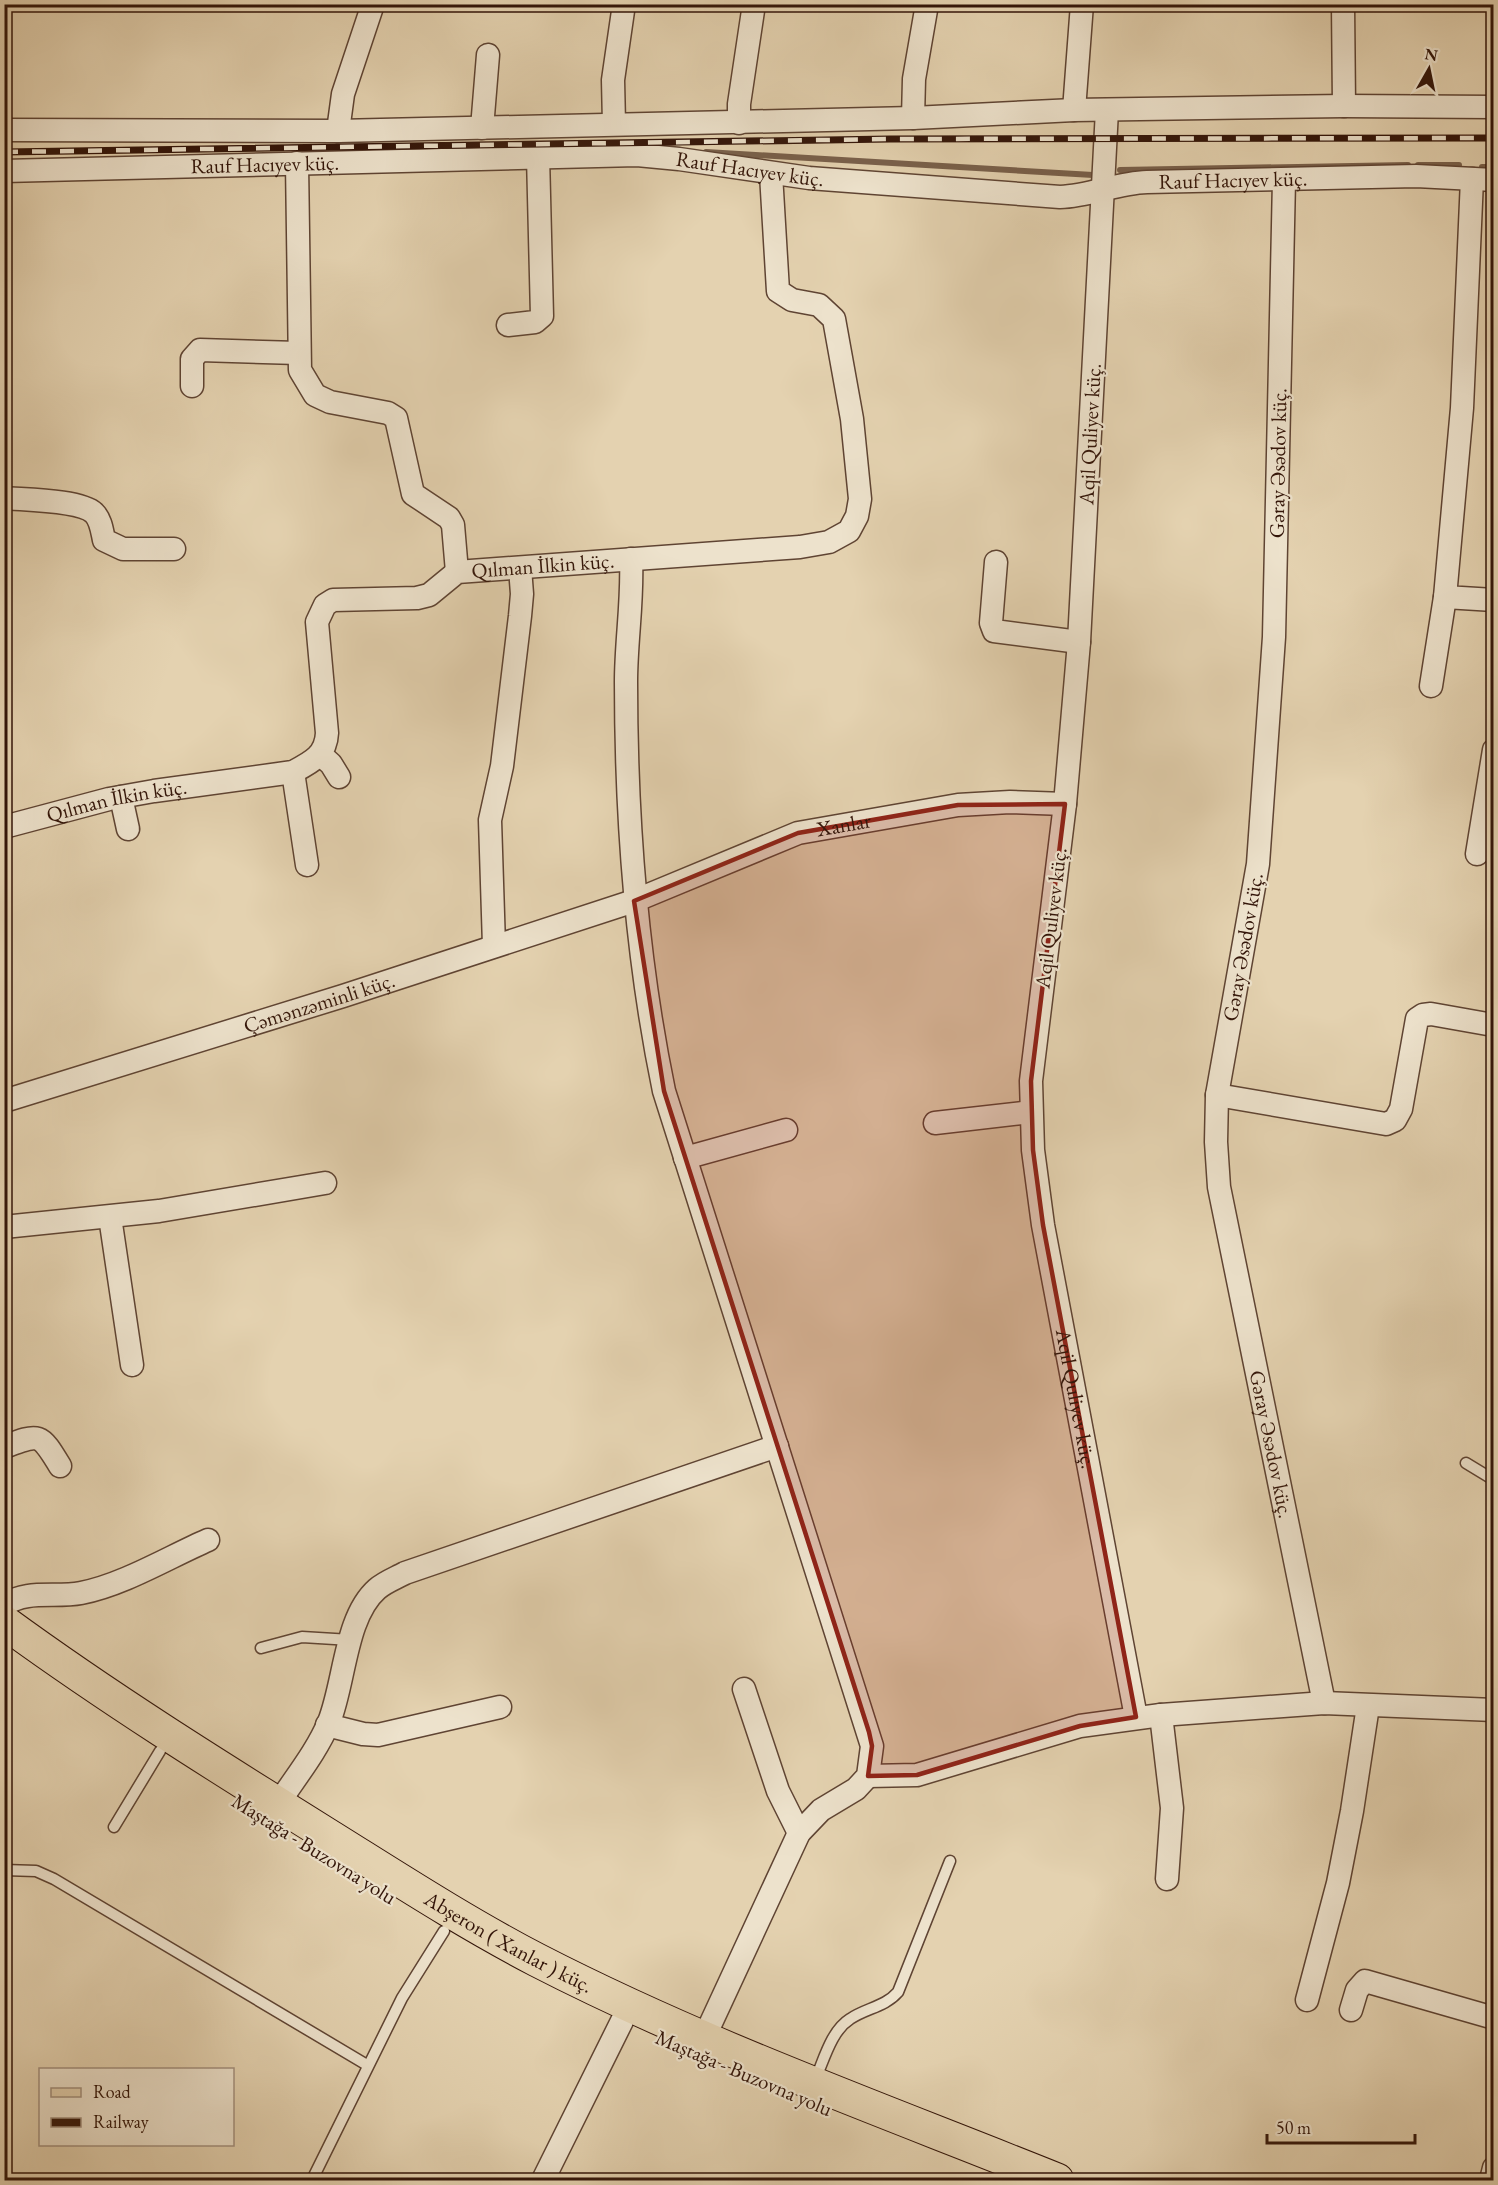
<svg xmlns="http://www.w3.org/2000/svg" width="1498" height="2185" font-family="'EB Garamond',serif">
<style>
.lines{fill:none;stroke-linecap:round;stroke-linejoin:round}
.stream{stroke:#79604b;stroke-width:6}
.lane-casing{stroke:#5f4433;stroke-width:13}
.street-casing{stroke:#5f4433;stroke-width:25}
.primary-casing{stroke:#331509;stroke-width:35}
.lane{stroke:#ede2cc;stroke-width:10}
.street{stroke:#ede2cc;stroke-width:22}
.primary{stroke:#e4d2b0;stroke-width:33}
.rail-casing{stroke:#331509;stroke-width:7}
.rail{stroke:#ede2cc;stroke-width:4.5;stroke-dasharray:14;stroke-linecap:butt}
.marked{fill:#8f2418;fill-opacity:0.2;stroke:#8f2418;stroke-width:4.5;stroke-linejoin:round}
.labels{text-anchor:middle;stroke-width:4.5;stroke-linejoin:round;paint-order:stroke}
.street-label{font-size:21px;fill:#331509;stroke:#ede2cc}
</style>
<rect width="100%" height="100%" fill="#e4d2b0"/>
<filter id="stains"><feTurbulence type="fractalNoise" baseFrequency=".00333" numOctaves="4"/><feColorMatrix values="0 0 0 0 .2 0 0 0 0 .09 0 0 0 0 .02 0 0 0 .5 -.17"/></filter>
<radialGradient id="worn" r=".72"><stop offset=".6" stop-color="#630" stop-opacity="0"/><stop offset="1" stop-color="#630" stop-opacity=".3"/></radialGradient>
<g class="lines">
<g class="stream">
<path d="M706,152L1093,175"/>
<path d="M1418,165H1459"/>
<path d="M1482,167H1494"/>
<path d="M1120,170L1408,165"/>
</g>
<g class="lane-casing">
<g id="lane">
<path d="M1466,1463L1494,1480"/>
<path d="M261,1648L302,1637L351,1640"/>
<path d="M114,1827L160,1751"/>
<path d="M4,1870L36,1871L54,1879L367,2065"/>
<path d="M815,2080C824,2060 831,2031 850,2019C866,2008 885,2007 898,1992L950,1861"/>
<path d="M312,2180L402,1998L444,1931"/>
</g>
</g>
<g class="street-casing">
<g id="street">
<path d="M1343,4L1344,106"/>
<path d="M1074,110L1082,4"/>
<path id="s1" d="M1107,110L1079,642L1065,804L1031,1081L1033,1150L1043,1225L1136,1717"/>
<path d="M913,118L914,79L926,10"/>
<path d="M739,123V104L754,4"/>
<path d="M614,124L613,80L624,4"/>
<path d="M482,128L488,55"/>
<path d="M4,130L338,131L913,118L1074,110L1344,106L1494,107"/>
<path d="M338,131L343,94L373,4"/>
<path d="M297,163L300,370L315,395L330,402L388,413L396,418L413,494L449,518L453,525L457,572"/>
<path id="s2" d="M4,171L637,155L679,159L809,178L1060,197C1090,196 1117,183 1147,182L1416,176L1494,180"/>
<path d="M1472,179L1462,408L1445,597L1494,600"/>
<path id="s3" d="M1284,180L1274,637L1258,864L1217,1095L1216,1142L1219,1187L1324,1703"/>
<path d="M508,325L535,322L542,316L538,156"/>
<path d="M192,386V359L200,350L298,353"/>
<path d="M4,498C25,500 80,500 94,513C101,520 102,531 104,540L123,549H174"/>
<path d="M631,559C633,600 626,641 626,682C626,819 636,956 664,1091L872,1746L868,1776L856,1789L821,1810L799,1833L704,2038"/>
<path d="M996,562L991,623L994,631L1079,642"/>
<path d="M1431,686L1445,597"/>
<path d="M321,755L331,764L339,777"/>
<path d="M293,772L307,865"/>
<path d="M121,797L128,829"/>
<path id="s4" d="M4,827L109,799L154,791L293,772C312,762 326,755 327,733L317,622L325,605L333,600L417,598L429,595L457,572L800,547L829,542L849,531L857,516L860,499L852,419L834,319L819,305L792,300L778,291L771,174"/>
<path d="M1477,854L1494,750"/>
<path d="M494,946L490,820L502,766L520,616L522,594L520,568"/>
<path d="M1217,1095L1386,1124L1395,1120L1401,1109L1417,1019L1423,1015L1431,1014L1493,1025"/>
<path id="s5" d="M4,1101L343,996L634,901L798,833L958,805L1010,802L1065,804"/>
<path d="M935,1123L1031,1112"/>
<path d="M685,1158L786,1130"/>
<path d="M110,1217L132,1365"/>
<path d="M4,1227L159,1211L325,1183"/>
<path d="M4,1447C40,1433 40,1433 60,1466"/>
<path d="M4,1605C27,1589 55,1598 81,1593C123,1585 169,1557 208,1540"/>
<path d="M744,1689L778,1791L799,1833"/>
<path d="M1161,1715L1172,1808L1167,1879"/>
<path d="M327,1725L363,1734L378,1735L500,1707"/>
<path d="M868,1776L917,1775L1080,1726L1161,1715L1324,1703L1494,1710"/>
<path d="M278,1804C295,1778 317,1751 329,1722C345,1682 345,1617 377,1589C385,1582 396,1578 405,1573L777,1446"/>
<path d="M1307,2000L1338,1883L1352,1811L1368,1706"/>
<path d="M1351,2010L1357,1990L1365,1981L1494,2018"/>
<path d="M543,2180L622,2021"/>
<path d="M1491,2180L1494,2168"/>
</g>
</g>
<g class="primary-casing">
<g id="primary">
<path id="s6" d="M4,1622C108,1698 217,1766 326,1834C395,1877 464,1922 537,1960C704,2046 883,2110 1057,2180"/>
</g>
</g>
<use href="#lane" class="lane"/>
<use href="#street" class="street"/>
<use href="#primary" class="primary"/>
<g class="rail-casing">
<path id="rail" d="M4,152L890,139L1494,138"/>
</g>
<use href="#rail" class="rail"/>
</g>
<path class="marked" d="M1065,804L1031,1081L1033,1150L1043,1225L1136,1717L1080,1726L917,1775L868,1776L872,1746L869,1732L664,1091L634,901L798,833L958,805Z"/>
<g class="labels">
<g class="street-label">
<text dy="7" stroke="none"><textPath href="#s2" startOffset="261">Rauf Hacıyev küç.</textPath></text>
<text dy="7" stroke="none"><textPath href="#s2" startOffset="747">Rauf Hacıyev küç.</textPath></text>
<text dy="7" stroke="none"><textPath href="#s2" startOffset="1233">Rauf Hacıyev küç.</textPath></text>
<text transform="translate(1090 434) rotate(-87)" y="7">Aqil Quliyev küç.</text>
<text transform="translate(1278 463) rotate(-89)" y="7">Gəray Əsədov küç.</text>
<text dy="7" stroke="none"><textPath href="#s4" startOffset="708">Qılman İlkin küç.</textPath></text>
<text dy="7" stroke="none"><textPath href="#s4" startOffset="116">Qılman İlkin küç.</textPath></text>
<text dy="7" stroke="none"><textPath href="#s5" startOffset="885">Xanlar</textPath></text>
<text transform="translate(1051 918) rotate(-83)" y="7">Aqil Quliyev küç.</text>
<text transform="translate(1243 947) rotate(-80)" y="7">Gəray Əsədov küç.</text>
<text dy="7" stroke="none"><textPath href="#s5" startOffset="330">Çəmənzəminli küç.</textPath></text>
<text dy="7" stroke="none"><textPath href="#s1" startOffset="1296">Aqil Quliyev küç.</textPath></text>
<text dy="7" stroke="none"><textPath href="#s3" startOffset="1274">Gəray Əsədov küç.</textPath></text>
<text transform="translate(314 1849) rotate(32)" y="7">Maştağa - Buzovna yolu</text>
<text dy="7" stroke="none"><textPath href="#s6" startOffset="598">Abşeron ( Xanlar ) küç.</textPath></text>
<text transform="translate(744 2073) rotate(23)" y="7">Maştağa - Buzovna yolu</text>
</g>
</g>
<rect width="1498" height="2185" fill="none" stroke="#e4d2b0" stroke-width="24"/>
<rect x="6" y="6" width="1486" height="2173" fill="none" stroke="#331509" stroke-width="3"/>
<rect x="12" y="12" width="1474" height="2161" fill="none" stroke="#331509" stroke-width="1.5"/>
<rect x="39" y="2068" width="195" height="78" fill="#ede2cc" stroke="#a3907e" stroke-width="1.5"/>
<rect x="51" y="2088" width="30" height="9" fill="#e4d2b0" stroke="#a3907e" stroke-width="1.5"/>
<text x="93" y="2098" font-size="18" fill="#331509">Road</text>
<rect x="51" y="2118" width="30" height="9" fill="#331509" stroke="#a3907e" stroke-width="1.5"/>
<text x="93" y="2128" font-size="18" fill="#331509">Railway</text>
<g transform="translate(1429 69) rotate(9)" stroke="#ede2cc" stroke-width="4.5" paint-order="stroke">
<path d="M0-4.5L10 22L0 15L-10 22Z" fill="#331509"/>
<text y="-9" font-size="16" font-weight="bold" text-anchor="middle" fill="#331509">N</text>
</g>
<path d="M1267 2134v9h148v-9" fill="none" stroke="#331509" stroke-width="3"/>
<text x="1276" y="2134" font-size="18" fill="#331509" stroke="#ede2cc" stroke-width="4.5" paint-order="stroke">50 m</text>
<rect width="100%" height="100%" filter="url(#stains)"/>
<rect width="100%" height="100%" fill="url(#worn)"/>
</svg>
